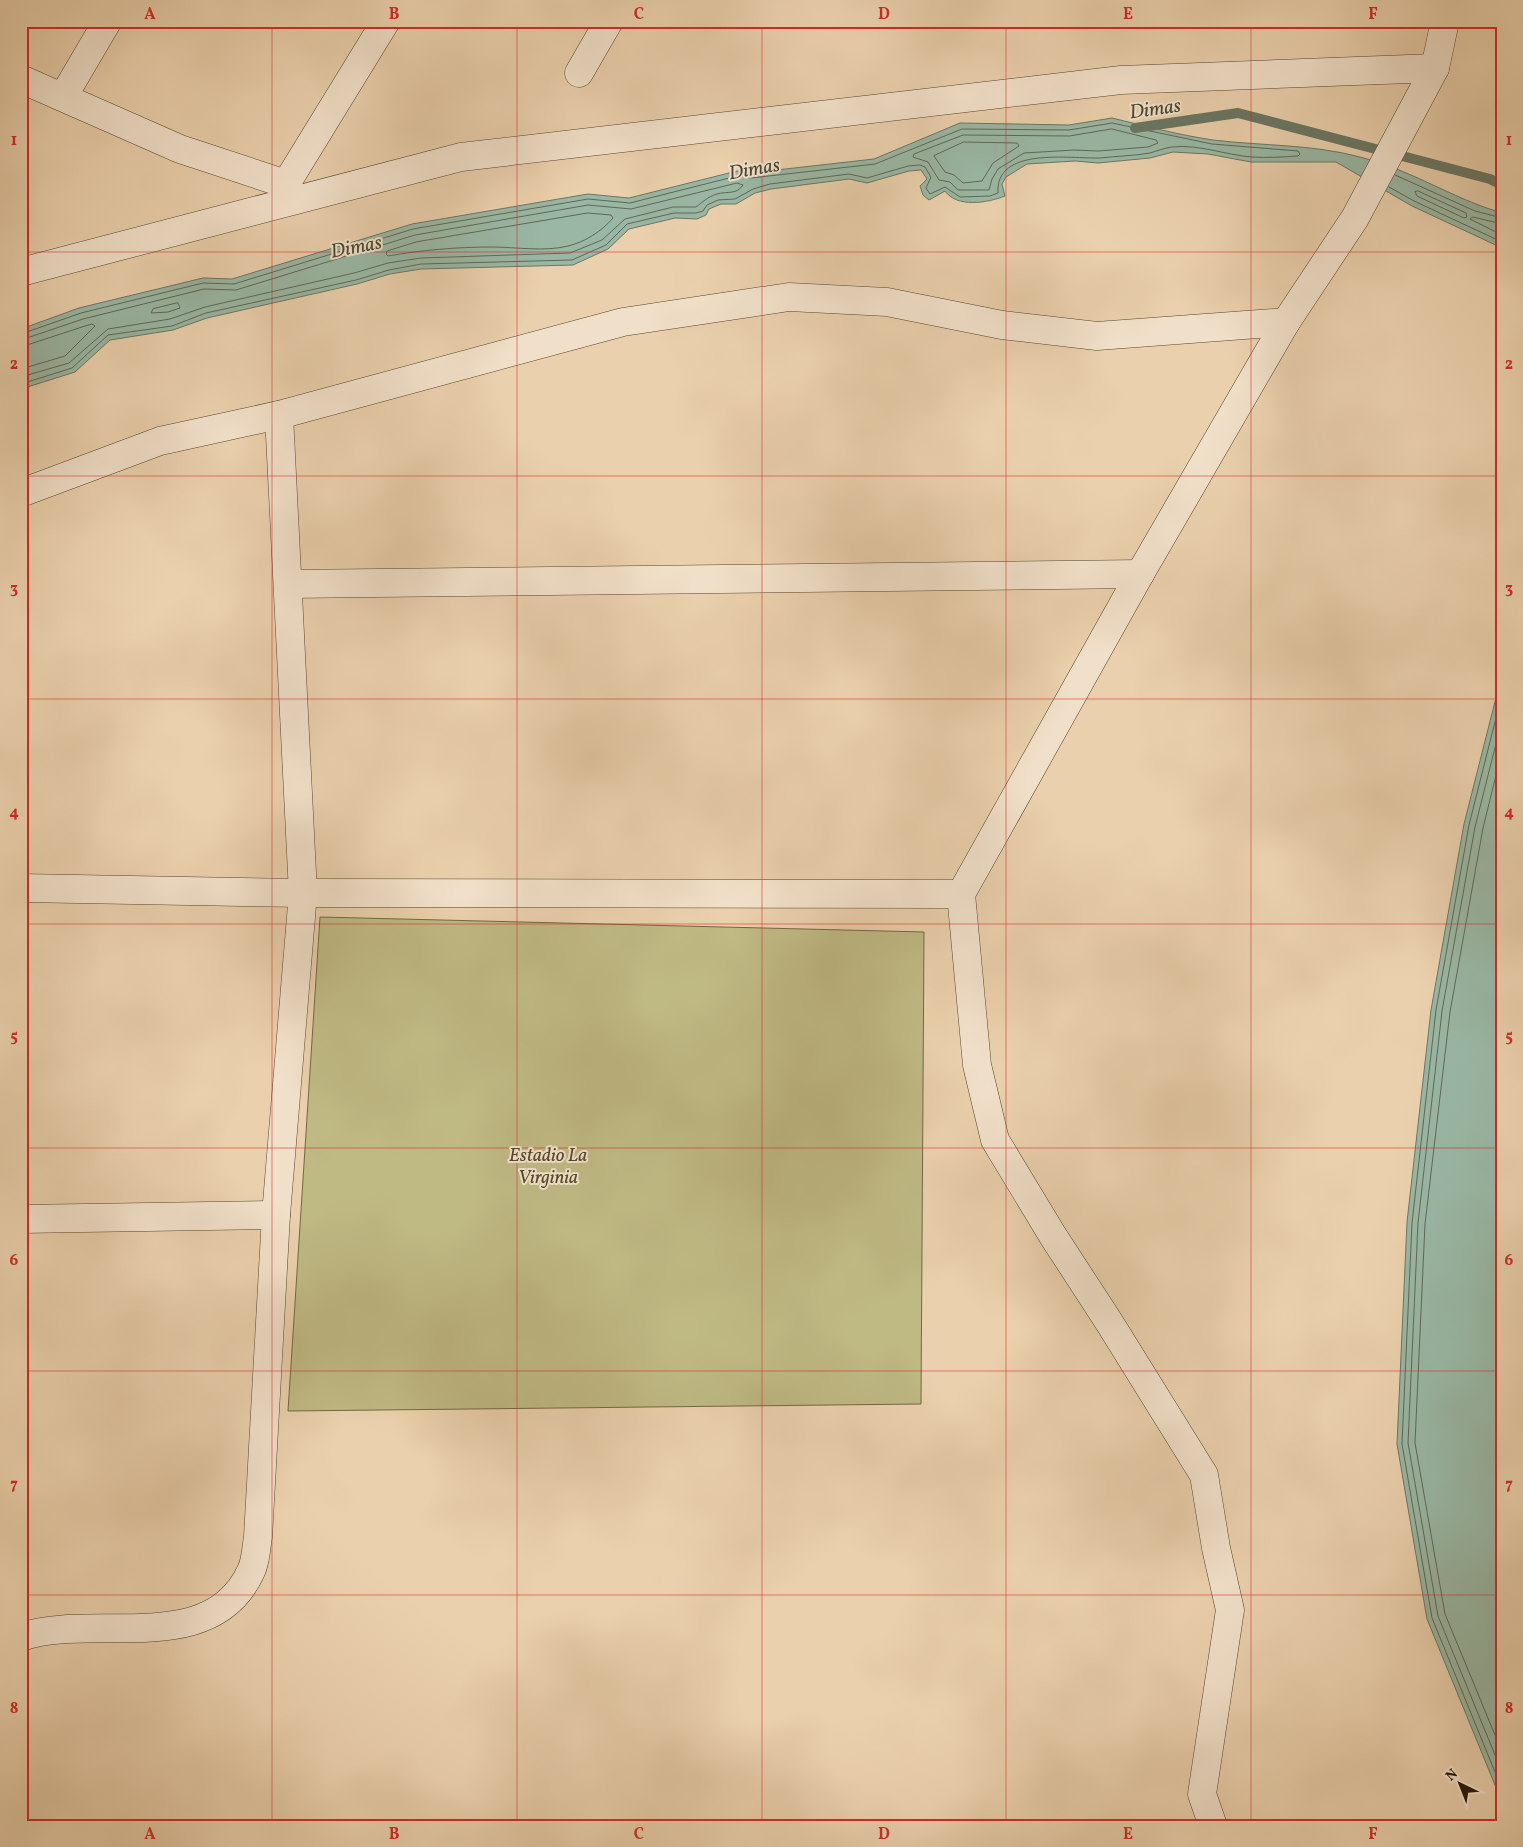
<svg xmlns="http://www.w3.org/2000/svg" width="1523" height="1847" font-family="Vollkorn,serif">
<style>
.green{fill:#bfb984;stroke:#726844}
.water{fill:#99b7a4;stroke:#6b7764}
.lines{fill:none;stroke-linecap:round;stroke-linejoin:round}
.shore{stroke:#606854;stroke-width:1}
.stream{stroke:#6b7764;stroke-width:10}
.minor-casing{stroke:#57462e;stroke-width:29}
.minor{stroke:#f1e0c9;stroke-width:28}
.grid{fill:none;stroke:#d62828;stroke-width:1;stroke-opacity:0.55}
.labels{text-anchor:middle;stroke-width:4;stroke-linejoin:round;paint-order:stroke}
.park-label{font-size:19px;font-style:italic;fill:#54482a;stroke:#f1e0c9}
.water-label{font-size:20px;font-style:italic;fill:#484834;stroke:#f1e0c9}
.neatline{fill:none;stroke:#d62828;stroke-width:2}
.grid-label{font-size:16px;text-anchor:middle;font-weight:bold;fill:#d62828}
</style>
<rect width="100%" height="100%" fill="#ead0ac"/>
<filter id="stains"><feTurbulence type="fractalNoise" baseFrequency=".004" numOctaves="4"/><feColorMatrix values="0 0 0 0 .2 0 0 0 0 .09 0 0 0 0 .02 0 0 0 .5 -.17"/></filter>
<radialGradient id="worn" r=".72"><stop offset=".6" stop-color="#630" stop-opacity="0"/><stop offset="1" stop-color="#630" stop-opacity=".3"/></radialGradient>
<path class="green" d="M320,917L924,932L921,1404L288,1411Z"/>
<g class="water">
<path d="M1112,118C1145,126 1179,135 1213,140C1262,146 1312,144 1360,157C1410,169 1453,199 1502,213V248L1412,206L1336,162H1251L1208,154L1173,152L1150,158L1098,163L1075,161L1027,164L1006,177L1002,184L1005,196C987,203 957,208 945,191L929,200L923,195L920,186L927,179L921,170L909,171L867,183L849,179L771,189L755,193L736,204H721L709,209L706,215L697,219L675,218L629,229L608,249L573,265L421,269L390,274L357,284L207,318L173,330L110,340L75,372L21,389V329L79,308L203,278L232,279L412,224L588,194L629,198L737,171L750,173L874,159L960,123L1069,125Z"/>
<path d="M1502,674V1802L1427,1619L1397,1444L1407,1222L1431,1010L1464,824Z"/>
</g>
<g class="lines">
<g class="shore">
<path d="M1112,129L1156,140L1158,143L1148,147L1098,151L1074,150L1024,153L998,169L992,179L989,190H958L950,182L939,180L928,162L913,157L914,154L963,135L1069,136Z"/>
<path d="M964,142L1017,143L1019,146L993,163L982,181L963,183L954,175L945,172L934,156Z"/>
<path d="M1395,175L1475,211L1502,218"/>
<path d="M1389,187L1414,201L1502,242"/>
<path d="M1418,191L1466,213L1467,217L1464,218L1417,196L1415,192Z"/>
<path d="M588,213L611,215L613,218C602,231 585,242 568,246C544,252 516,247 492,247C457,247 422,250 388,256L386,254L387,251L416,242Z"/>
<path d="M1502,224L1473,217L1470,219L1502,235"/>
<path d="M178,303L180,308L168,312L151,313L153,309Z"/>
<path d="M21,334L81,313L203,283L234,284L413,229L588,199L630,203L737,176L751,178L875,164L962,129L1069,130L1112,123L1212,144L1298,151L1300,154L1298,156C1283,157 1267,158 1252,157C1225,155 1199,144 1172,147C1164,148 1157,151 1150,153C1134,156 1116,156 1100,158C1071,159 995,146 998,193L990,196L960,197L945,187L930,194L926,188L931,177L925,167L920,165L908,166L867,178L849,174L770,184L753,189L735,199L718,200L707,205L703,211L696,213H674L627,224L606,245L572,260L421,264L389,270L356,280L206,313L172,326L108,335L72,368L21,384"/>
<path d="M21,340L83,319L204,289L236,290L415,235L588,205L631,209L737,183L743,185C737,195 727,191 717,194C707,197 703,202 696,207H673L625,219L602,240L570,253L421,258L388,263L354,273L205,307L170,319L108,329L69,363L21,377"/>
<path d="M21,347L85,326L92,324L95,326L65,356L21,369"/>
<path d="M1502,694L1469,825L1436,1010L1412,1223L1402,1444L1432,1618L1502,1789"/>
<path d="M1502,720L1475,827L1442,1011L1418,1223L1408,1443L1438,1616L1502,1772"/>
<path d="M1502,751L1483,828L1450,1012L1425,1224L1415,1443L1445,1614L1502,1752"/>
</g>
<path class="stream" d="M1135,128L1238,113L1490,179L1502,185"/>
<g class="minor-casing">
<g id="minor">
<path d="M579,73L609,21"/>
<path d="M21,79L180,149L286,184L386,21"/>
<path d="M63,97L107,22"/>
<path d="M21,272L461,157L1121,80L1435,68"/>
<path d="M21,493L160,441L279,415L623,322L789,297L887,302L1002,325L1097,336L1286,322"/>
<path d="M288,584L1140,574"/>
<path d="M21,888L303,893L961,894"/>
<path d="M21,1219L276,1215"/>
<path d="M21,1637C95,1612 211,1659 251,1571C256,1561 256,1548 258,1537L276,1215L303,893L279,415"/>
<path d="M1213,1826L1202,1794L1230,1610L1216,1548L1204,1475L1109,1322L1053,1236L995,1140L977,1065L961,894L1140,574L1286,322L1355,218L1435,68L1445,21"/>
</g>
</g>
<use href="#minor" class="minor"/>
</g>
<path class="grid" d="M272,21V1826M517,21V1826M762,21V1826M1006,21V1826M1251,21V1826M21,252H1502M21,476H1502M21,699H1502M21,924H1502M21,1148H1502M21,1371H1502M21,1595H1502"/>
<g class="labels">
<g class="park-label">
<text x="548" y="1161">Estadio La<tspan x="548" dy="22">Virginia</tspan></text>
</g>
<g class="water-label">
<text transform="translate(1155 108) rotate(-8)" y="7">Dimas</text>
<text transform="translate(754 168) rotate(-10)" y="7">Dimas</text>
<text transform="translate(356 246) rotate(-11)" y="7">Dimas</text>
</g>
</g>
<rect width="1523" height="1847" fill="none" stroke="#ead0ac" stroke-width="55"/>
<g transform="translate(1460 1784) rotate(317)" stroke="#f1e0c9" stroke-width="4" paint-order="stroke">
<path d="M0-4L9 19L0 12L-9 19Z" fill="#261804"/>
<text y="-8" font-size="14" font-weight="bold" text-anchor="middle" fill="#261804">N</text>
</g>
<rect x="28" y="28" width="1468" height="1792" class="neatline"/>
<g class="grid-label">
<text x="150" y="19">A</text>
<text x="394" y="19">B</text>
<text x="639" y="19">C</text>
<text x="884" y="19">D</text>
<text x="1128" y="19">E</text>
<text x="1373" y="19">F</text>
<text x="14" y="145">1</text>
<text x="1509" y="145">1</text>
<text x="14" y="369">2</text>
<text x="1509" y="369">2</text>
<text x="14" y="593">3</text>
<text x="1509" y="593">3</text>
<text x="14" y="817">4</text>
<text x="1509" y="817">4</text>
<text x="14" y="1041">5</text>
<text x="1509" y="1041">5</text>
<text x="14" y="1265">6</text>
<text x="1509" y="1265">6</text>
<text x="14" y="1489">7</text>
<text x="1509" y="1489">7</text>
<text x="14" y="1713">8</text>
<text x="1509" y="1713">8</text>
<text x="150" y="1839">A</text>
<text x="394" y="1839">B</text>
<text x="639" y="1839">C</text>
<text x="884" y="1839">D</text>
<text x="1128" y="1839">E</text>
<text x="1373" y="1839">F</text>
</g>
<rect width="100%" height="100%" filter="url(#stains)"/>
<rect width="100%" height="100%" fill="url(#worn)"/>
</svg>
